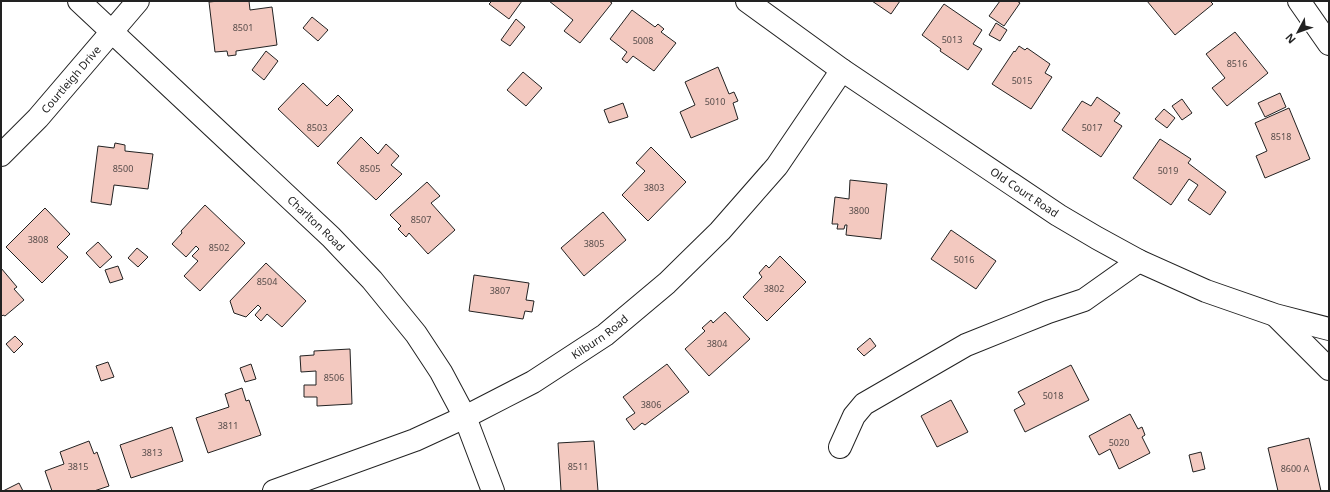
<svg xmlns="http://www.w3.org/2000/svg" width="1330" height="492" font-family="'Noto Sans',sans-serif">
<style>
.building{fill:#f3c9c0;stroke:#222}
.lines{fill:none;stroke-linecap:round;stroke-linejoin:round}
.minor-casing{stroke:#222;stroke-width:24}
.major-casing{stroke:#222;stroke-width:24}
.minor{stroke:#fff;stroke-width:22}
.major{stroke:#fff;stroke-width:22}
.labels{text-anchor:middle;stroke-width:3;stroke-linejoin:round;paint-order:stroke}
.number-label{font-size:9px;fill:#564c4a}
.street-label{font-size:11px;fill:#222;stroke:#fff}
</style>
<rect width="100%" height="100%" fill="#fff"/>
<g class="building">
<path d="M219,1H249L250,10L272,7L277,45L236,51V55L228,56L227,51L215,52L209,2Z"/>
<path d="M492,1H491H522L509,19L489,4Z"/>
<path d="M549,1H609L612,3L580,43L564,31L573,20Z"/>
<path d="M872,1H900L891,14Z"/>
<path d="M1000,1H1017L1020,3L1004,26L989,16Z"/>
<path d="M1147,1H1210L1213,4L1175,35Z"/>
<path d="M944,4L982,30L973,44L982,49L968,70L940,51L941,49L922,35Z"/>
<path d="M632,10L655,27L658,24L664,29L661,32L676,43L654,71L633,56L627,63L622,59L627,52L610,39Z"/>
<path d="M312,17L328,30L318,41L303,28Z"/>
<path d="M516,19L525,27L510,46L501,40Z"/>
<path d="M996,23L1007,30L1000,41L989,35Z"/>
<path d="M1235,32L1268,73L1227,106L1212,88L1225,78L1206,54Z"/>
<path d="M1019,46L1025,50L1027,48L1050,64L1045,73L1052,77L1031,109L992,84L1014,51L1015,52Z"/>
<path d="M266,51L278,61L264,80L252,70Z"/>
<path d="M718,67L729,94L734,92L738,101L733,103L738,119L691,138L680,112L695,105L685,82Z"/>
<path d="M523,72L542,88L526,106L507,90Z"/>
<path d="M303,83L327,106L338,95L353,110L318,147L278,109Z"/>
<path d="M1280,93L1286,107L1265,117L1258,103Z"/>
<path d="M1097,97L1120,113L1114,121L1122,126L1101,157L1062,130L1082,101L1091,106Z"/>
<path d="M1182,99L1192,113L1182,120L1172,106Z"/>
<path d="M623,103L628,117L609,123L604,110Z"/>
<path d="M1289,108L1310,159L1265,178L1256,156L1267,151L1255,123Z"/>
<path d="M1164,109L1175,118L1167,128L1155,119Z"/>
<path d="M361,137L378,154L386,144L399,156L391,165L402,174L376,200L337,163Z"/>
<path d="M1160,139L1191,159L1188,163L1226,192L1210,215L1188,200L1198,185L1189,179L1171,205L1133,178Z"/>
<path d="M115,143L125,145V151L153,154L148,189L114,185L111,205L91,202L98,146L114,148Z"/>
<path d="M651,147L686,182L648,221L622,195L645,171L636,163Z"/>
<path d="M850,180L887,184L881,239L846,235L847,225H845L844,229H837L838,224H832L835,197L849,199Z"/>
<path d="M427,182L440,196L431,203L455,230L428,254L409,233L406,237L398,229L401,226L390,215Z"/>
<path d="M205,205L245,243L200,291L184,276L198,261L192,256L199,249L196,246L186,257L172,244L182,233L181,231Z"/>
<path d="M45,208L70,234L57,247L68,257L42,283L6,247Z"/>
<path d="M603,212L626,240L584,276L561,248Z"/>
<path d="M951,230L996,261L976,289L931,259Z"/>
<path d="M98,242L112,257L100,268L86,253Z"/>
<path d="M137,248L148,257L138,267L128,258Z"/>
<path d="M780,256L806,282L767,321L743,297L762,277L759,273L766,265L769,268Z"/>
<path d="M266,263L306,301L282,327L267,314L261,321L255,315L261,308L258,305L246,317L234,313L230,301Z"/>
<path d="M118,266L123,279L110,283L105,270Z"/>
<path d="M1,268L17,287L14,289L24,300L5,316L3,315L1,317Z"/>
<path d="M474,275L529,283L526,300L534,301L532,312L525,311L523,319L469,311Z"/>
<path d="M725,312L750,339L709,376L685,349L705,331L702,328L711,320L713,323Z"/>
<path d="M15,336L23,344L14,353L6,344Z"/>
<path d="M870,338L876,346L864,356L857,349Z"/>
<path d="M350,349L352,404L317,406V397H304V385H316V371L301,372L300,356L314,355V351Z"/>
<path d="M108,362L114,377L101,381L96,366Z"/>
<path d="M251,364L256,379L245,382L240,368Z"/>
<path d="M667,364L689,392L645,425L642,423L634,430L626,419L635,413L623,397Z"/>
<path d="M1071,365L1089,400L1025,432L1014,410L1025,404L1018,392Z"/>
<path d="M242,388L246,401L249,400L261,435L208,453L196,418L229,407L225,394Z"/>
<path d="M951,400L968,432L937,447L921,416Z"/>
<path d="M1130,414L1138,429L1142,427L1145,435L1142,437L1150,453L1119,469L1110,449L1099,455L1089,436Z"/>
<path d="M172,427L183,461L131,478L120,445Z"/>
<path d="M1309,438L1321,491H1278L1268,448Z"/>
<path d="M89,441L94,454L97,452L109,486L94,491H52L45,471L64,464L60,452Z"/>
<path d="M594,441L598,491H561L558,443Z"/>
<path d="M1201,452L1205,469L1193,472L1189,455Z"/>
<path d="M19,483L23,491H3Z"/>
</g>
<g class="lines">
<g class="minor-casing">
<g id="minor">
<path id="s1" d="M79,1L331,237L372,280L416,334L441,372L465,417L493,491"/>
<path d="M1299,1L1329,44"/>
<path id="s2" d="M1,155L38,118L138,1"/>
<path d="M840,447L854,416L864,404L966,345L1048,312L1084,300L1139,261"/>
<path id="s3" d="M274,491L415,440L465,417L533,382L605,335L667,283L720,231L777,166L842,70"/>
</g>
</g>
<g class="major-casing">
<g id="major">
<path id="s4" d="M747,1L842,70L1058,215L1097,238L1139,261L1206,291L1275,315L1329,329"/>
<path d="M1276,316L1329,369"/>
</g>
</g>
<use href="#minor" class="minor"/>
<use href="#major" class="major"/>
</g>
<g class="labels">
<g class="number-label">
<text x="243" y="31">8501</text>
<text x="952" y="43">5013</text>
<text x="643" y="44">5008</text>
<text x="1237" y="67">8516</text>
<text x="1022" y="84">5015</text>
<text x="715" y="105">5010</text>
<text x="317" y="131">8503</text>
<text x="1092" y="131">5017</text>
<text x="1281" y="140">8518</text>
<text x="123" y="172">8500</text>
<text x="370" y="172">8505</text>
<text x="1168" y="174">5019</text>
<text x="654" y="191">3803</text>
<text x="859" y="214">3800</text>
<text x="421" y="223">8507</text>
<text x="38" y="243">3808</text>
<text x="594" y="247">3805</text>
<text x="219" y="251">8502</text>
<text x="964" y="263">5016</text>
<text x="267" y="285">8504</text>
<text x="774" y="292">3802</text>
<text x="500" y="294">3807</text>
<text x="717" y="347">3804</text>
<text x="334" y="381">8506</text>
<text x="1053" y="399">5018</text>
<text x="651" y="408">3806</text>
<text x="228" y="429">3811</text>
<text x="1119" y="446">5020</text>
<text x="152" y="456">3813</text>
<text x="78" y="470">3815</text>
<text x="578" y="470">8511</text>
<text x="1295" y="472">8600 A</text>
</g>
<g class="street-label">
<text dy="4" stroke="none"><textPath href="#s2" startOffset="103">Courtleigh Drive</textPath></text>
<text dy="4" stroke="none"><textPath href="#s4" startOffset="337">Old Court Road</textPath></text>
<text dy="4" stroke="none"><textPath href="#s1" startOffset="325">Charlton Road</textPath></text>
<text dy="4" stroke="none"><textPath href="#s3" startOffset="362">Kilburn Road</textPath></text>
</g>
</g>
<rect width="1330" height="492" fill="none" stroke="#222222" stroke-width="4"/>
<g transform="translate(1298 32) rotate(229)" stroke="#ffffff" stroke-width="3" paint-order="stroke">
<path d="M0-3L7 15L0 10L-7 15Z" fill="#222222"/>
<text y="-6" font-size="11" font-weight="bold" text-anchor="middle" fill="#222222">N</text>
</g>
</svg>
